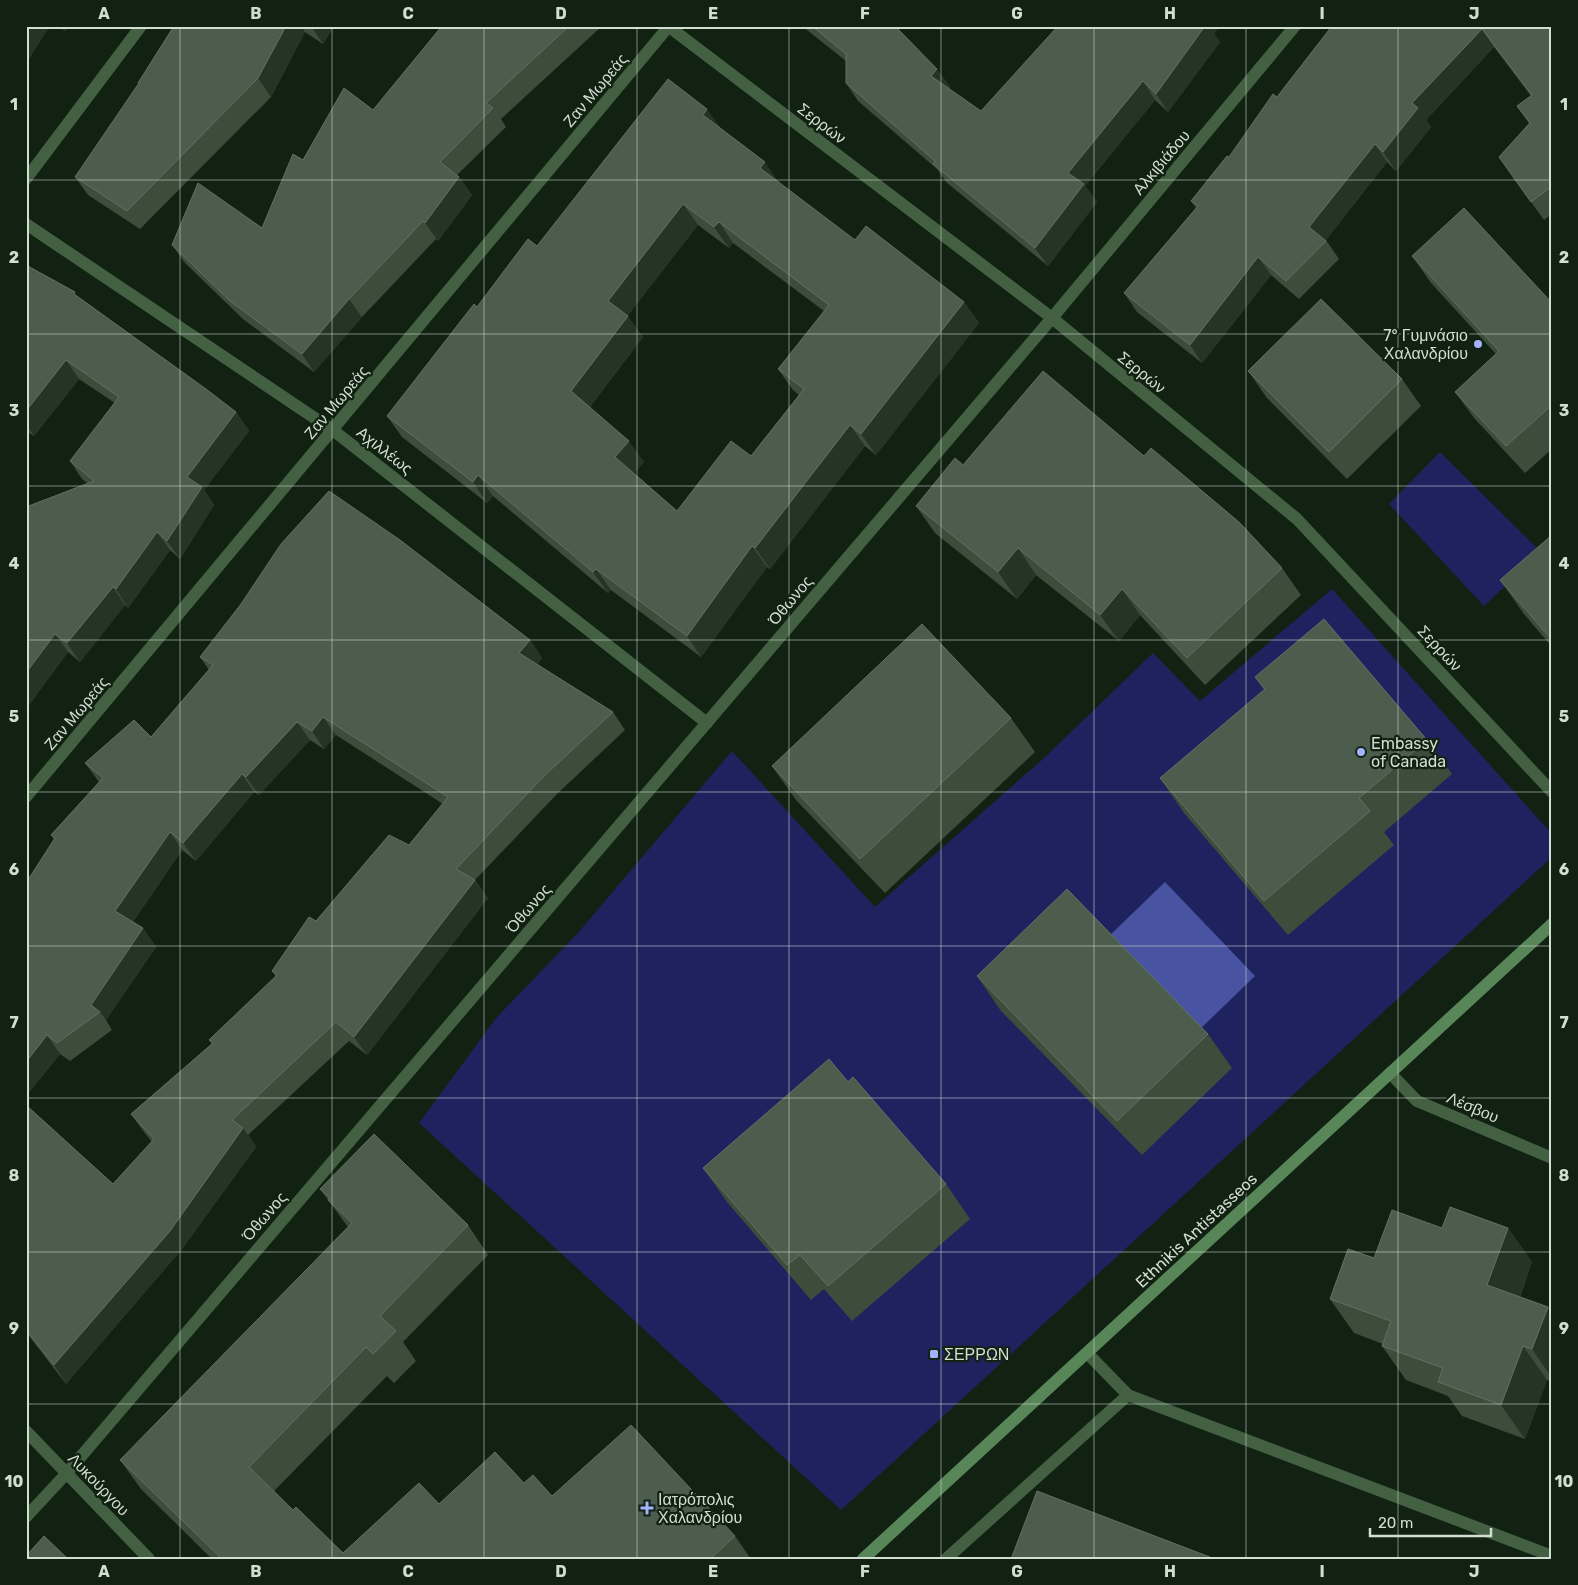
<svg xmlns="http://www.w3.org/2000/svg" width="1578" height="1585" font-family="Rubik,sans-serif">
<style>
.green{fill:#1e235f}
.water{fill:#4854a2}
.lines{fill:none;stroke-linecap:round;stroke-linejoin:round}
.lane{stroke:#446043;stroke-width:12}
.street{stroke:#446043;stroke-width:12}
.secondary{stroke:#588658;stroke-width:12}
.wall{fill:#3c4d3c;fill-rule:evenodd}
.shaded-wall{fill:#243525}
.building{fill:#4d5d4d;stroke:#627162;fill-rule:evenodd}
.grid{fill:none;stroke:#d3ded3;stroke-width:1;stroke-opacity:0.55}
.poi-dot{fill:#a2b2fd;stroke:#112212;stroke-width:2}
.labels{text-anchor:middle;stroke-width:4.5;stroke-linejoin:round;paint-order:stroke}
.street-label{font-size:16px;fill:#d3ded3;stroke:#112212}
.poi-label{font-size:16px;fill:#d3ded3;stroke:#112212;text-anchor:start}
.neatline{fill:none;stroke:#d3ded3;stroke-width:2}
.grid-label{font-size:16px;text-anchor:middle;font-weight:bold;fill:#d3ded3}
</style>
<rect width="100%" height="100%" fill="#112212"/>
<g class="green">
<path d="M1440,452L1541,552L1484,606L1389,504Z"/>
<path d="M1332,589L1552,834V857L841,1510L419,1123L497,1017L577,934L732,751L875,907L1043,759L1153,653L1200,701Z"/>
</g>
<path class="water" d="M1165,882L1255,976L1197,1032L1106,939Z"/>
<g class="lines">
<g class="lane">
<path d="M1087,1353L1128,1395L1552,1556"/>
<path d="M946,1559L1128,1395"/>
</g>
<g class="street">
<path d="M668,26L1052,318L1297,519L1552,792"/>
<path d="M26,179L141,26"/>
<path d="M26,224L334,431L707,723"/>
<path d="M26,797L669,26"/>
<path d="M1390,1073L1417,1101L1552,1158"/>
<path d="M26,1431L149,1559"/>
<path d="M26,1517L66,1474L1052,318L1295,26"/>
</g>
<path class="secondary" d="M863,1559L1552,924"/>
</g>
<g class="wall">
<path d="M58,26H69L65,31Z"/>
<path d="M174,26H334L323,44L305,32L271,97L140,229L88,195L75,177L139,84L138,83Z"/>
<path d="M442,26L601,27L501,119L506,127L457,175L459,177L472,195L438,241L436,239L362,317L314,372L243,319L185,263L172,245L262,228L303,160L373,110Z"/>
<path d="M802,26H895L937,69L950,87L949,89L981,111L1075,28L1214,34L1220,42L1168,112L1155,100L1085,186L1097,202L1048,266L946,182L937,169L858,101L846,83V61Z"/>
<path d="M1332,26H1552V214L1544,220L1499,157L1529,123L1517,106L1531,96L1494,47L1426,120L1431,127L1396,171L1387,162L1326,240L1339,259L1299,299L1271,275L1202,363L1137,312L1124,293L1196,208L1191,201L1229,157L1277,97Z"/>
<path d="M722,130L778,182L855,240L964,302L979,323L876,455L865,446L770,569L767,567L701,657L611,590L608,593L493,496L487,503L402,437L387,416L477,307L537,246ZM698,225L729,248L733,243L824,311L778,369L793,390L799,395L751,456L677,511L634,473L644,462L590,407L643,337L627,316Z"/>
<path d="M1412,256L1552,303V449L1525,473L1474,418L1455,392L1496,354L1431,283Z"/>
<path d="M26,265L80,298L236,412L249,431L204,490L214,505L180,559L170,550L128,608L125,605L80,662L68,652L26,709L87,483L82,479L70,461L115,403L79,379L34,436L26,431Z"/>
<path d="M1248,371L1402,379L1421,406L1347,479L1267,398Z"/>
<path d="M1144,456L1282,568L1301,595L1205,685L1140,615L1119,641L1036,575L1017,599L935,533L916,506L963,465Z"/>
<path d="M1552,535V647L1524,614L1500,580Z"/>
<path d="M530,640L542,658L537,665L613,712L625,730L557,794L475,880L488,898L367,1055L349,1041L248,1135L256,1147L182,1249L66,1384L26,1332V1105L113,1184L152,1142L144,1132L131,1114L212,1044L209,1040L276,977L272,971L316,921L409,845L443,804L336,735L324,749L310,740L259,795L254,792L196,861L182,850L133,922L143,928L156,947L106,1020L112,1030L70,1061L60,1054L26,1096V883L54,839L51,835L99,782L85,763L151,737L209,670L200,657Z"/>
<path d="M1255,677L1427,740L1452,774L1384,832L1394,845L1288,935L1184,813L1160,778L1264,690Z"/>
<path d="M1011,718L1035,752L885,893L796,800L772,766Z"/>
<path d="M977,976L1208,1034L1232,1068L1142,1155L1001,1011Z"/>
<path d="M848,1082L946,1184L970,1219L852,1321L824,1289L811,1300L727,1202L703,1168Z"/>
<path d="M320,1189L468,1225L488,1255L403,1342L416,1361L394,1383L387,1376L274,1491L293,1510L343,1553L439,1504L524,1483L552,1496L735,1536L751,1559H212L141,1489L120,1460L348,1227Z"/>
<path d="M1442,1228H1508L1532,1262L1520,1297L1548,1307L1552,1313V1382L1547,1380L1525,1439L1462,1416L1448,1396L1406,1380L1382,1346L1383,1344L1354,1333L1330,1299L1374,1258Z"/>
</g>
<g class="shaded-wall">
<path d="M26,26H50L26,64Z"/>
<path d="M61,26H69L65,31Z"/>
<path d="M286,26H301L305,32L271,97L258,78Z"/>
<path d="M311,26H334L323,44Z"/>
<path d="M1205,26H1220L1214,34L1220,42L1168,112L1156,94Z"/>
<path d="M1482,29L1494,47L1426,120L1431,127L1396,171L1383,152L1412,103Z"/>
<path d="M937,69L950,87L944,94L931,76Z"/>
<path d="M1143,81L1155,100L1085,186L1097,202L1048,266L1035,248L1068,173Z"/>
<path d="M707,109L722,130L703,115Z"/>
<path d="M1375,144L1387,162L1322,245L1309,227Z"/>
<path d="M765,162L779,183L760,168Z"/>
<path d="M459,177L472,195L438,241L425,223Z"/>
<path d="M683,204L698,225L623,322L608,301Z"/>
<path d="M719,222L733,243L729,248L714,227Z"/>
<path d="M1258,257L1271,275L1202,363L1190,345Z"/>
<path d="M349,299L362,317L314,372L302,354Z"/>
<path d="M964,302L979,323L876,455L861,434Z"/>
<path d="M628,316L643,337L586,412L571,391Z"/>
<path d="M66,360L79,379L34,436L26,425V411Z"/>
<path d="M236,412L249,431L204,490L214,505L180,559L167,541L187,477Z"/>
<path d="M850,425L865,446L770,569L755,548Z"/>
<path d="M629,441L644,462L630,478L615,457Z"/>
<path d="M478,475L493,496L487,503L473,482Z"/>
<path d="M157,532L170,550L128,608L116,589Z"/>
<path d="M752,546L767,567L701,657L687,636Z"/>
<path d="M1018,548L1036,575L1017,599L998,572Z"/>
<path d="M596,569L611,590L608,593L593,572Z"/>
<path d="M113,587L125,605L80,662L67,643Z"/>
<path d="M1122,589L1140,615L1119,641L1100,615Z"/>
<path d="M55,634L68,652L26,709V673Z"/>
<path d="M530,640L542,658L532,672L519,653Z"/>
<path d="M323,717L336,735L324,749L312,731Z"/>
<path d="M297,722L310,740L259,795L246,777Z"/>
<path d="M242,774L254,792L196,861L183,843Z"/>
<path d="M170,832L182,850L128,929L115,911Z"/>
<path d="M475,880L488,898L367,1055L354,1037Z"/>
<path d="M143,928L156,947L106,1020L100,1012L91,1005Z"/>
<path d="M47,1035L60,1054L26,1096V1062Z"/>
<path d="M243,1128L256,1147L182,1249L66,1384L54,1365Z"/>
<path d="M1508,1228L1532,1262L1511,1320L1487,1285Z"/>
<path d="M1548,1307L1552,1313V1378L1532,1349Z"/>
<path d="M1523,1346L1547,1380L1525,1439L1501,1405Z"/>
</g>
<g class="building">
<path d="M174,26H286L258,78L127,211L75,177L139,83H138Z"/>
<path d="M442,26H569L486,103L493,108L440,162L459,177L425,223L423,221L349,299L302,354L230,301L172,245L198,183L262,228L293,154L303,160L344,88L373,110Z"/>
<path d="M812,26H895L937,69L931,76L981,111L1058,26H1074L1075,28L1077,26H1205L1156,94L1143,81L1068,173L1084,184L1035,248L933,164L935,161L846,83V54Z"/>
<path d="M1332,26H1552V186L1531,202L1499,157L1530,123L1517,106L1532,95L1482,29L1412,103L1418,108L1383,152L1375,144L1309,227L1326,241L1286,281L1258,257L1190,345L1124,293L1198,206L1191,201L1227,156L1229,157L1273,94L1277,97Z"/>
<path d="M668,79L707,109L703,115L765,162L760,168L855,240L866,226L964,302L861,434L850,425L755,548L752,546L687,636L596,569L593,572L478,475L473,482L387,416L474,304L477,307L528,239L537,246ZM683,204L714,227L719,222L829,305L778,369L804,389L751,456L731,441L677,511L615,457L629,441L571,391L628,316L608,301Z"/>
<path d="M1464,208L1552,303V405L1506,446L1455,392L1499,351L1412,256Z"/>
<path d="M26,265L75,292L74,294L206,389L236,412L187,477L202,487L167,541L157,532L116,589L113,587L67,643L55,634L26,673V507L94,481L70,461L119,397L66,360L26,411Z"/>
<path d="M1321,299L1402,379L1329,452L1248,371Z"/>
<path d="M1043,371L1144,456L1151,448L1239,522L1282,568L1187,658L1122,589L1100,615L1018,548L998,572L916,506L955,458L963,465Z"/>
<path d="M329,491L400,540L530,640L519,653L613,712L544,776L456,869L475,880L354,1037L336,1022L232,1120L243,1128L170,1231L54,1365L26,1330V1105L113,1184L154,1139L131,1114L213,1043L209,1040L277,975L272,971L309,917L316,921L389,835L409,845L448,797L323,717L312,731L297,722L246,777L242,774L183,843L170,832L115,911L143,928L91,1005L100,1012L57,1043L47,1035L26,1062V883L55,838L51,835L103,778L85,763L134,720L151,737L213,665L200,657L241,604L281,544Z"/>
<path d="M1552,535V639H1551L1500,580Z"/>
<path d="M1324,619L1427,740L1359,798L1370,811L1264,901L1160,778L1265,689L1255,677Z"/>
<path d="M922,624L1011,718L860,859L772,766Z"/>
<path d="M1067,889L1208,1034L1117,1121L977,976Z"/>
<path d="M829,1059L848,1082L853,1077L946,1184L828,1286L800,1255L787,1265L703,1168Z"/>
<path d="M374,1134L468,1225L380,1316L396,1331L373,1354L366,1347L249,1467L293,1510L296,1507L343,1553L419,1483L439,1504L495,1452L524,1483L533,1475L552,1496L631,1425L735,1536L710,1559H222L120,1460L352,1223L328,1200L330,1198L320,1189Z"/>
<path d="M1450,1207L1508,1228L1487,1285L1548,1307L1532,1349L1523,1346L1501,1405L1438,1382L1443,1368L1382,1346L1391,1321L1330,1299L1348,1249L1374,1258L1392,1210L1442,1228Z"/>
<path d="M1037,1491L1215,1559H1011Z"/>
<path d="M44,1536L68,1559H26V1556Z"/>
</g>
<path class="grid" d="M180,26V1559M332,26V1559M484,26V1559M637,26V1559M789,26V1559M941,26V1559M1094,26V1559M1246,26V1559M1398,26V1559M26,180H1552M26,334H1552M26,486H1552M26,640H1552M26,792H1552M26,946H1552M26,1098H1552M26,1252H1552M26,1404H1552"/>
<g class="poi-dot">
<circle cx="1478" cy="344" r="5"/>
<circle cx="1361" cy="752" r="5"/>
<rect x="929" y="1349" width="10" height="10" rx="2.5"/>
<path d="M644.5 1500.5h5v5h5v5h-5v5h-5v-5h-5v-5h5z"/>
</g>
<g class="labels">
<g class="street-label">
<text transform="translate(595 90) rotate(-50)" y="6">Ζαν Μωρεάς</text>
<text transform="translate(822 123) rotate(37)" y="6">Σερρών</text>
<text transform="translate(1161 162) rotate(-50)" y="6">Αλκιβιάδου</text>
<text transform="translate(1142 372) rotate(39)" y="6">Σερρών</text>
<text transform="translate(336 402) rotate(-50)" y="6">Ζαν Μωρεάς</text>
<text transform="translate(385 450) rotate(38)" y="6">Αχιλλέως</text>
<text transform="translate(790 600) rotate(-50)" y="6">Όθωνος</text>
<text transform="translate(1440 648) rotate(47)" y="6">Σερρών</text>
<text transform="translate(76 713) rotate(-50)" y="6">Ζαν Μωρεάς</text>
<text transform="translate(528 908) rotate(-49)" y="6">Όθωνος</text>
<text transform="translate(1473 1107) rotate(23)" y="6">Λέσβου</text>
<text transform="translate(264 1216) rotate(-49)" y="6">Όθωνος</text>
<text transform="translate(1196 1230) rotate(-43)" y="6">Ethnikis Antistasseos</text>
<text transform="translate(99 1484) rotate(46)" y="6">Λυκούργου</text>
</g>
<g class="poi-label">
<text x="1468" y="341" text-anchor="end">7° Γυμνάσιο<tspan x="1468" dy="18">Χαλανδρίου</tspan></text>
<text x="1371" y="749">Embassy<tspan x="1371" dy="18">of Canada</tspan></text>
<text x="944" y="1360">ΣΕΡΡΩΝ</text>
<text x="658" y="1505">Ιατρόπολις<tspan x="658" dy="18">Χαλανδρίου</tspan></text>
</g>
</g>
<rect width="1578" height="1585" fill="none" stroke="#112212" stroke-width="55"/>
<path d="M1370 1528v8h121v-8" fill="none" stroke="#d3ded3" stroke-width="2.5"/>
<text x="1378" y="1528" font-size="15" fill="#d3ded3" stroke="#112212" stroke-width="4" paint-order="stroke">20 m</text>
<rect x="28" y="28" width="1522" height="1530" class="neatline"/>
<g class="grid-label">
<text x="104" y="19">A</text>
<text x="256" y="19">B</text>
<text x="408" y="19">C</text>
<text x="561" y="19">D</text>
<text x="713" y="19">E</text>
<text x="865" y="19">F</text>
<text x="1017" y="19">G</text>
<text x="1170" y="19">H</text>
<text x="1322" y="19">I</text>
<text x="1474" y="19">J</text>
<text x="14" y="110">1</text>
<text x="1564" y="110">1</text>
<text x="14" y="263">2</text>
<text x="1564" y="263">2</text>
<text x="14" y="416">3</text>
<text x="1564" y="416">3</text>
<text x="14" y="569">4</text>
<text x="1564" y="569">4</text>
<text x="14" y="722">5</text>
<text x="1564" y="722">5</text>
<text x="14" y="875">6</text>
<text x="1564" y="875">6</text>
<text x="14" y="1028">7</text>
<text x="1564" y="1028">7</text>
<text x="14" y="1181">8</text>
<text x="1564" y="1181">8</text>
<text x="14" y="1334">9</text>
<text x="1564" y="1334">9</text>
<text x="14" y="1487">10</text>
<text x="1564" y="1487">10</text>
<text x="104" y="1577">A</text>
<text x="256" y="1577">B</text>
<text x="408" y="1577">C</text>
<text x="561" y="1577">D</text>
<text x="713" y="1577">E</text>
<text x="865" y="1577">F</text>
<text x="1017" y="1577">G</text>
<text x="1170" y="1577">H</text>
<text x="1322" y="1577">I</text>
<text x="1474" y="1577">J</text>
</g>
</svg>
